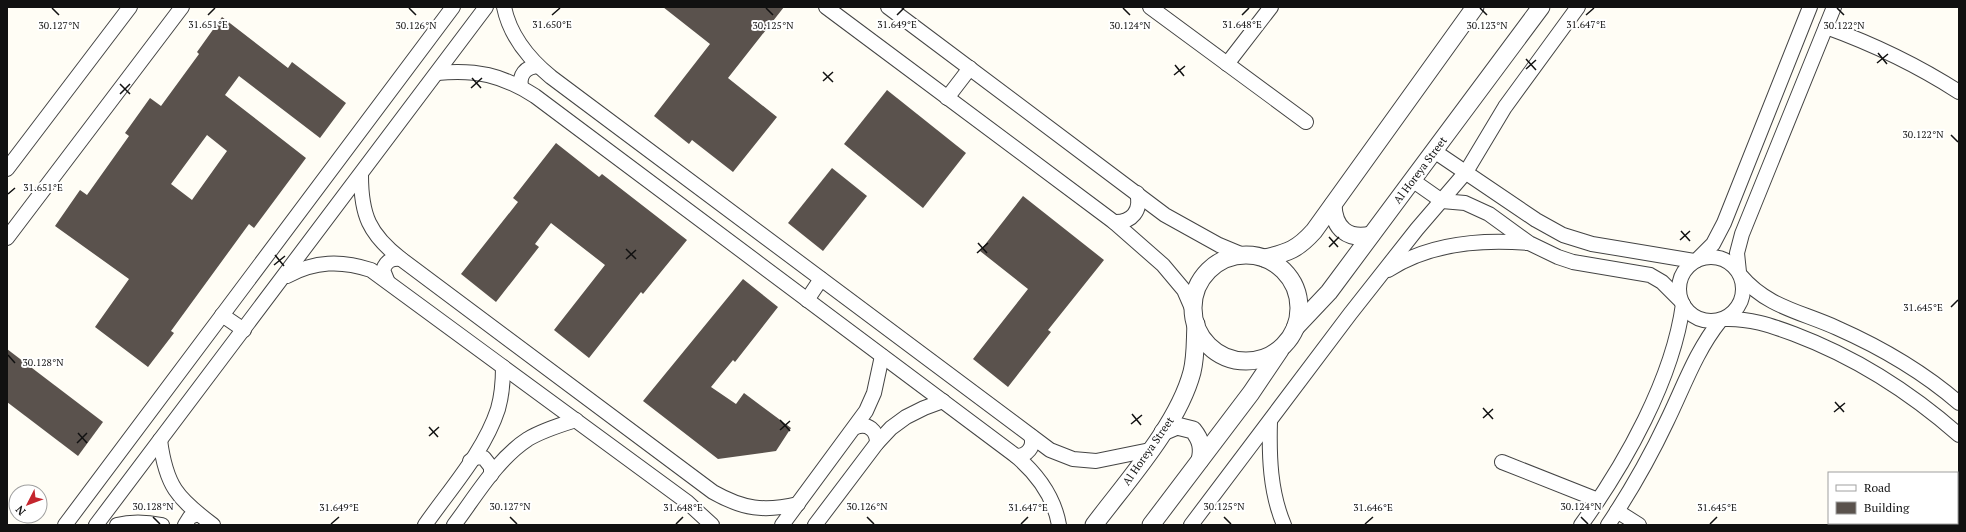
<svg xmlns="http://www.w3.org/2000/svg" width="1966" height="532" font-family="'PT Serif',serif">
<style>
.building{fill:#5a524d;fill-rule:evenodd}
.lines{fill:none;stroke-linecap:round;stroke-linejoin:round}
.minor-casing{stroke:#444;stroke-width:16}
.tertiary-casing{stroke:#444;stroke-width:19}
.minor{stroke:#fff;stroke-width:14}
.tertiary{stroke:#fff;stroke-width:17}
.ticks{fill:none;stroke:#111;stroke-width:1.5}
.labels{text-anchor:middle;stroke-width:4;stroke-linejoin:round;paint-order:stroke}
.street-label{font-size:11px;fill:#111;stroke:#fff}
.ticks-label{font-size:10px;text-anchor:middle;fill:#111;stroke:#fff;stroke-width:4;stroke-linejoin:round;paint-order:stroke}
</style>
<rect width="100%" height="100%" fill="#fffdf5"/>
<g class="building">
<path d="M663,7H784L728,78L777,117L733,172L692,140L689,144L654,116L710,44Z"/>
<path d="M222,17L288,68L292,62L346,103L320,138L239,76L225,95L306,158L254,228L249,224L171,331L174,333L148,367L95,327L129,279L55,226L80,190L87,195L129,136L125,133L150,98L161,106L199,54L197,52ZM207,135L227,151L192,200L171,184Z"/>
<path d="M887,90L966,153L923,208L844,144Z"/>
<path d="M556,143L599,177L602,174L687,240L643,294L641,292L589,358L554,330L605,265L551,223L535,244L539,247L496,302L461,274L518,202L513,198Z"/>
<path d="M832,168L867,196L823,251L788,223Z"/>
<path d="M1023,196L1104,260L1048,330L1051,332L1008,387L973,359L1028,289L980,251Z"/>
<path d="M743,279L778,307L735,362L733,360L711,387L736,404L744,393L791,428L776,451L718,459L643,401Z"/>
<path d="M7,349L103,422L78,456L7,402Z"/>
</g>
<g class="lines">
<g class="minor-casing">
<g id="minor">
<path d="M504,7C510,36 529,59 551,77L1050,450L1073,459L1096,461L1150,450"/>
<path d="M826,7L1114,222L1163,265L1184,290L1194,313"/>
<path d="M888,7L1165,215L1219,245L1243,255"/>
<path d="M1150,7L1306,122"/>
<path d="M1826,27C1873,44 1917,65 1959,92"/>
<path d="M1227,64L1271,7"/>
<path d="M437,73C476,69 502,75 535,96L1016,456C1037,474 1054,496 1059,525"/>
<path d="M521,87C519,75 525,67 538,66"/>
<path d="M947,98L970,68"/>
<path d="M1434,151L1536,220L1563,235L1592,244L1694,261"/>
<path d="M7,169L130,7"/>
<path d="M361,175C361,215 369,234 401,259L713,492C743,509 764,512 798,504"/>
<path d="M1412,180L1442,201L1465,203L1489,214L1529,243L1558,257L1573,262L1650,275L1662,282L1681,301"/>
<path d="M1114,222C1132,223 1142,210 1137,193"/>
<path d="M7,238L182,7"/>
<circle cx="1711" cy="289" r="32"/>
<path d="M1697,260L1713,244L1724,223L1810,7"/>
<path d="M1388,270C1430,243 1480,239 1528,243"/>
<path d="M1739,272L1737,253L1742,234L1834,7"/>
<path d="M287,276C315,261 341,260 371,270L687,502L712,525"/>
<path d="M1741,276C1767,307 1802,312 1837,328C1880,347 1923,372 1959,403"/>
<path d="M387,280L383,270C386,261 391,258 401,259"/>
<path d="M807,300L821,279"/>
<path d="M222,315L244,330"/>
<path d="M1724,319C1749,318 1770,325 1794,334C1855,357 1910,392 1959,435"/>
<path d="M1270,421C1269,456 1270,492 1284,525"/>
<path d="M856,427C868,423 877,430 877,443"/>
<path d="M160,440C166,486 177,498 213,525"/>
<path d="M1016,456C1027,456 1035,447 1031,436"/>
<path d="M470,461L477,457L484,458L491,467V475"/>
<path d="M1502,462L1598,500"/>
<path d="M1617,511L1639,525"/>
<path d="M65,525L453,7"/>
<path d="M96,525L486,7"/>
<path d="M117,525C132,521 147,522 162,525"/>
<path d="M185,525L190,517L198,514"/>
<path d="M425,525C450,489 484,452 498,409C502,395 503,381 503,367"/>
<path d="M454,525C476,496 497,459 528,439C543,430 560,425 576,420"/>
<path d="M782,525L866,411L874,393L882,356"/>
<path d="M815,525L877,443L891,428L906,417L924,408L943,401"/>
<path d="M1191,525L1350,314L1417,229L1466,172L1505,107L1578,7"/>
<path d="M1581,525C1625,464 1673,379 1683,304"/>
<path d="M1608,525C1630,492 1650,457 1667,421C1684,386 1696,351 1720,321"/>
</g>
</g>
<g class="tertiary-casing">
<g id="tertiary">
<path d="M1333,205C1334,229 1348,240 1371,235"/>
<circle cx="1246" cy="308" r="53"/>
<path d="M1264,258C1288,253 1298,249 1314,231L1475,7"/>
<path d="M1295,328L1329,292L1541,7"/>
<path d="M1163,432L1177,426L1193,430C1201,440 1203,448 1200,460"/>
<path d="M1094,525C1127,481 1178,425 1192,372C1196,356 1195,340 1196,324"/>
<path d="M1151,525L1251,393L1280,350"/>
</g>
</g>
<use href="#minor" class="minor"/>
<use href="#tertiary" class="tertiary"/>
</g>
<path class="ticks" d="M52,8L59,15M409,8L416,15M766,8L773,15M1123,8L1130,15M1480,8L1487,15M1837,8L1844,15M208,15L215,8M552,15L560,8M897,15L904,8M1242,15L1249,8M1586,15L1594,8M1878,53L1887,64M1526,59L1536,70M1877,63L1888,54M1175,65L1184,76M1526,69L1536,60M823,72L833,82M1174,75L1185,66M472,78L481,88M823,81L833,72M120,84L130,94M471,88L482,78M120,94L130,84M1951,135L1958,142M8,194L15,188M1681,231L1690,241M1329,237L1338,247M1680,240L1690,231M978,243L987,253M1329,247L1339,237M626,249L636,259M977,253L988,243M275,255L284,266M626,259L636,250M274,265L285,256M1951,307L1958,300M8,355L15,363M1835,402L1844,412M1483,408L1493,419M1834,412L1845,403M1132,414L1141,425M1483,418L1493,409M780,420L790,431M1131,424L1142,415M429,427L438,437M780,430L790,421M78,433L87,443M429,436L439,427M77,443L87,433M153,517L160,524M510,517L517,524M867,517L874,524M1224,517L1231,524M1581,517L1588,524M331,524L339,517M676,524L683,517M1021,524L1028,517M1365,524L1373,517M1710,524L1717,517"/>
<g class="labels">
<g class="street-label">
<text transform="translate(1420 170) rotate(-53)" y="4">Al Horeya Street</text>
<text transform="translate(1148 451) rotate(-55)" y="4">Al Horeya Street</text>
</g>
</g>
<g class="ticks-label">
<text x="208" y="28">31.651°E</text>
<text x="552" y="28">31.650°E</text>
<text x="897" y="28">31.649°E</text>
<text x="1242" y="28">31.648°E</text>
<text x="1586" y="28">31.647°E</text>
<text x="59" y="29">30.127°N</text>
<text x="1487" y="29">30.123°N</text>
<text x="1844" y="29">30.122°N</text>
<text x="416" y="29">30.126°N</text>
<text x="773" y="29">30.125°N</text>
<text x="1130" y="29">30.124°N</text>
<text x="1923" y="138">30.122°N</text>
<text x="43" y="191">31.651°E</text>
<text x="1923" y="311">31.645°E</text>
<text x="43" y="366">30.128°N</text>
<text x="153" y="510">30.128°N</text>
<text x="510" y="510">30.127°N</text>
<text x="867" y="510">30.126°N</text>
<text x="1224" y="510">30.125°N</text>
<text x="1581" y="510">30.124°N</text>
<text x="339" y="511">31.649°E</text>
<text x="683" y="511">31.648°E</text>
<text x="1028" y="511">31.647°E</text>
<text x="1373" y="511">31.646°E</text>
<text x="1717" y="511">31.645°E</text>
</g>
<rect width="1966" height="532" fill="none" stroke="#111111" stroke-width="16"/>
<rect x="1828" y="472" width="130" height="52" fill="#ffffff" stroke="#a0a0a0"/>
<rect x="1836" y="485" width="20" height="6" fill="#ffffff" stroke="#a0a0a0"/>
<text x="1864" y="492" font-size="12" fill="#111111">Road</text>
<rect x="1836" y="502" width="20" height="12" fill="#5a524d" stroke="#a0a0a0"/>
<text x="1864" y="512" font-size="12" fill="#111111">Building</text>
<g transform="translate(28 504) rotate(228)"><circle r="19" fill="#ffffff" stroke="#a0a0a0"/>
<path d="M0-3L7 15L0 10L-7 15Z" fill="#c4262e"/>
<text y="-6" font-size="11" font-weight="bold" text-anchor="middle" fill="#111111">N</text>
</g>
</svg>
